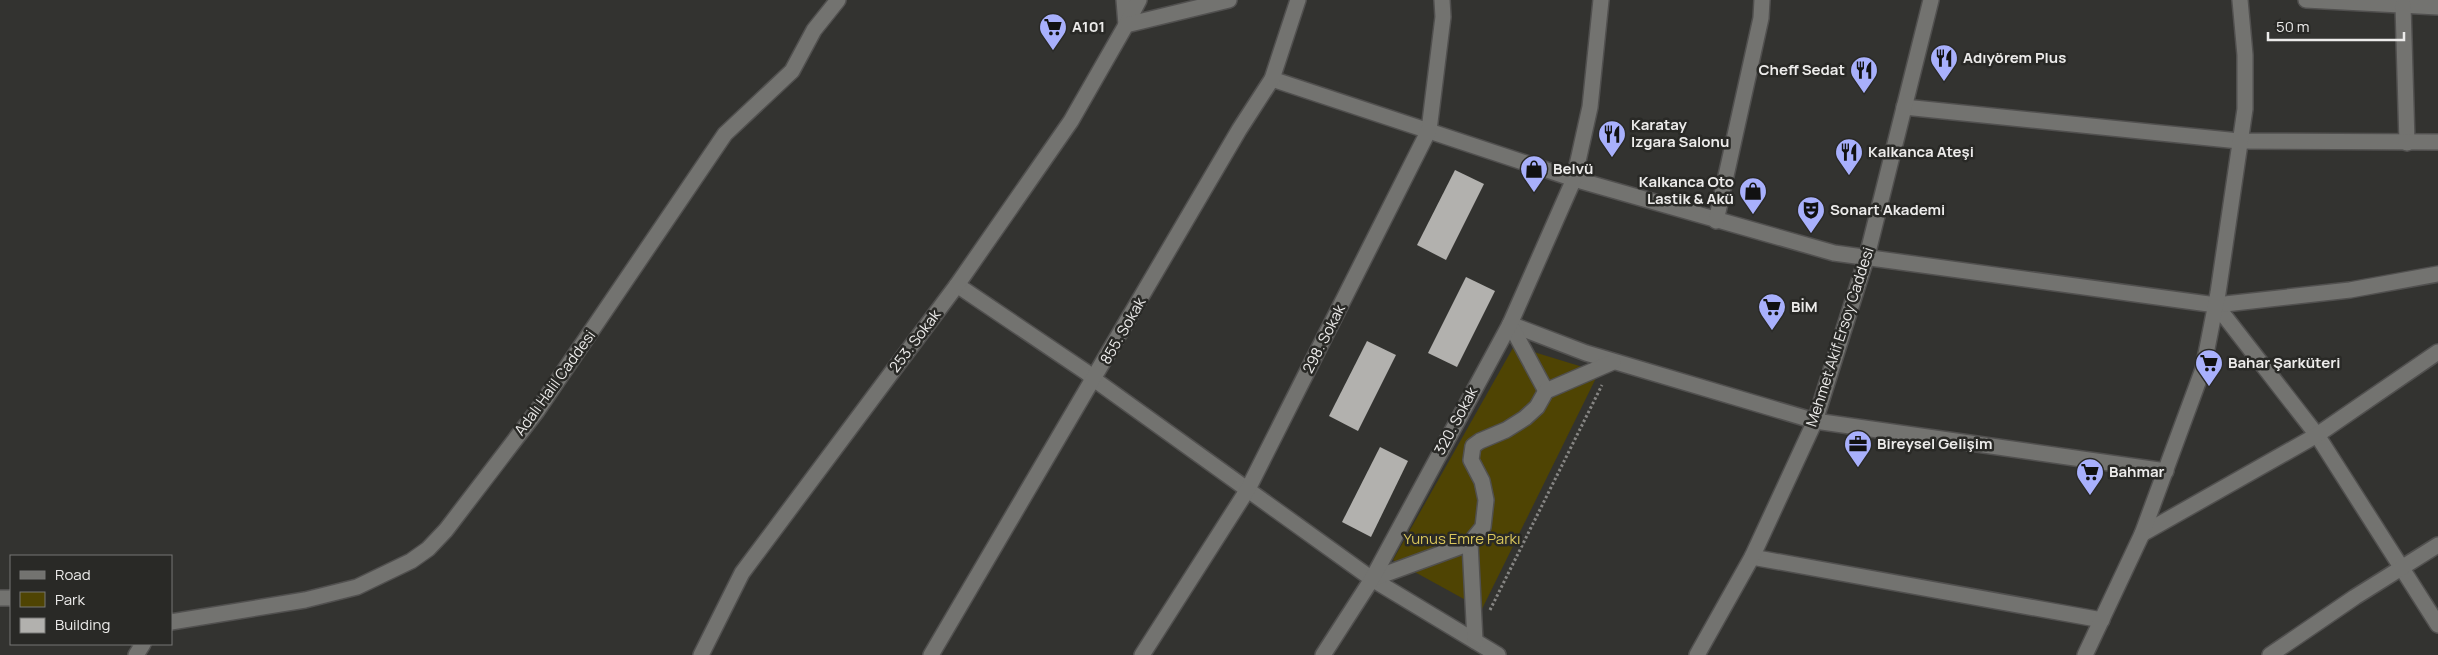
<svg xmlns="http://www.w3.org/2000/svg" width="2438" height="655" font-family="Manrope,sans-serif">
<style>
.green{fill:#4f4403}
.building{fill:#b2b1ae}
.lines{fill:none;stroke-linecap:round;stroke-linejoin:round}
.street-casing{stroke:#51504f;stroke-width:18}
.secondary-casing{stroke:#51504f;stroke-width:18}
.path{stroke:#878684;stroke-width:3;stroke-dasharray:2.5 2.5;stroke-linecap:butt}
.street{stroke:#737370;stroke-width:15}
.secondary{stroke:#737370;stroke-width:15}
.labels{text-anchor:middle;stroke-width:5;stroke-linejoin:round;paint-order:stroke}
.poi-label{font-size:15px;font-weight:bold;fill:#ecebea;stroke:#292926;text-anchor:start}
.street-label{font-size:15px;fill:#ecebea;stroke:#292926}
.park-label{font-size:15px;fill:#dbc75b;stroke:#292926}
</style>
<rect width="100%" height="100%" fill="#333330"/>
<path class="green" d="M1514,346L1599,372L1482,609L1393,560Z"/>
<g class="building">
<path d="M1455,170L1484,184L1446,260L1417,245Z"/>
<path d="M1466,277L1495,291L1457,367L1428,353Z"/>
<path d="M1367,341L1396,355L1358,431L1329,416Z"/>
<path d="M1380,447L1408,461L1371,537L1342,522Z"/>
</g>
<g class="lines">
<g class="street-casing">
<g id="street">
<path d="M1124,0L1126,25"/>
<path d="M2306,0L2438,7"/>
<path d="M2403,5L2407,143"/>
<path d="M1126,25L1139,0"/>
<path d="M1272,79L1574,179L1834,253L2216,305L2317,435L2438,625"/>
<path d="M1904,107L2239,141L2438,142"/>
<path d="M1716,221L1761,18L1762,0"/>
<path d="M957,285L1086,372L1095,380L1372,579L1498,655"/>
<path d="M2216,305L2350,290L2438,274"/>
<path d="M1510,324L1586,353L1815,421L2166,471"/>
<path d="M1510,324L1546,391"/>
<path d="M2142,534L2317,435L2438,352"/>
<path d="M1470,543L1475,641"/>
<path d="M1752,557L2102,620"/>
<path d="M1372,579L1470,543L1483,527L1486,500L1482,481L1471,460L1473,446L1480,441L1506,430L1525,418L1537,407L1546,391L1613,362"/>
<path d="M0,598H11"/>
<path d="M171,622L305,600L357,587L411,561L428,549L446,530L537,411L725,134L792,71L814,30L838,0"/>
<path d="M136,655L143,644"/>
<path d="M931,655L1239,130L1272,79L1298,0"/>
<path d="M1142,655L1248,489L1429,130L1443,17L1442,0"/>
<path d="M1323,655L1372,579L1510,324L1574,179L1590,107L1601,0"/>
<path d="M2270,655L2355,597L2438,545"/>
</g>
</g>
<g class="secondary-casing">
<g id="secondary">
<path d="M701,655L742,573L957,285L1071,121L1126,25L1229,0"/>
<path d="M1697,655L1752,557L1815,421L1867,256L1931,0"/>
<path d="M2085,655L2142,534L2203,369L2218,293L2245,109V55L2240,0"/>
</g>
</g>
<path class="path" d="M1490,610L1602,385"/>
<use href="#street" class="street"/>
<use href="#secondary" class="secondary"/>
</g>
<defs>
<g id="supermarket-pin" transform="scale(1.4375)"><path d="M0 17L-7.5 6A9.5 9.5 0 1 1 7.5 6Z" fill="#a8b0fc" stroke="#292926"/><path d="M-6-5.5h2.5l.6 2H6L4.5 2H-2.5L-4.4-4H-6ZM-1.5 3.2a1.3 1.3 0 1 0 .1 0ZM3 3.2a1.3 1.3 0 1 0 .1 0Z" fill="#111"/></g>
<g id="restaurant-pin" transform="scale(1.4375)"><path d="M0 17L-7.5 6A9.5 9.5 0 1 1 7.5 6Z" fill="#a8b0fc" stroke="#292926"/><path d="M-5-6h1v4h1v-4h1v4h1v-4h1v5L-1.5 .5V6h-2V.5L-5-1ZM5-6V6H3V1.5H1.5Q1.5-4 5-6Z" fill="#111"/></g>
<g id="shop-pin" transform="scale(1.4375)"><path d="M0 17L-7.5 6A9.5 9.5 0 1 1 7.5 6Z" fill="#a8b0fc" stroke="#292926"/><path d="M-5-2.5h2.3a2.7 3.5 0 0 1 5.4 0H5L5.5 6h-11ZM-1.5-2.5h3a1.5 2.3 0 0 0-3 0Z" fill="#111"/></g>
<g id="theatre-pin" transform="scale(1.4375)"><path d="M0 17L-7.5 6A9.5 9.5 0 1 1 7.5 6Z" fill="#a8b0fc" stroke="#292926"/><path d="M-5-5.5Q0-4 5-5.5V0Q5 5 0 6Q-5 5-5 0ZM-3.3-2.5H-1v1.5H-3.3ZM1-2.5H3.3v1.5H1ZM-2.8 1Q0 5.5 2.8 1Z" fill="#111"/></g>
<g id="office-pin" transform="scale(1.4375)"><path d="M0 17L-7.5 6A9.5 9.5 0 1 1 7.5 6Z" fill="#a8b0fc" stroke="#292926"/><path d="M-6-3h4V-5.5h4V-3h4V5H-6ZM-1-4.5V-3h2v-1.5ZM-6 0V1H6V0Z" fill="#111"/></g>
</defs>
<g fill-rule="evenodd">
<use href="#supermarket-pin" x="1053" y="27"/>
<use href="#restaurant-pin" x="1944" y="58"/>
<use href="#restaurant-pin" x="1864" y="70"/>
<use href="#restaurant-pin" x="1612" y="134"/>
<use href="#restaurant-pin" x="1849" y="152"/>
<use href="#shop-pin" x="1534" y="169"/>
<use href="#shop-pin" x="1753" y="191"/>
<use href="#theatre-pin" x="1811" y="210"/>
<use href="#supermarket-pin" x="1772" y="307"/>
<use href="#supermarket-pin" x="2209" y="363"/>
<use href="#office-pin" x="1858" y="444"/>
<use href="#supermarket-pin" x="2090" y="472"/>
</g>
<g class="labels">
<g class="poi-label">
<text x="1072" y="32">A101</text>
<text x="1963" y="63">Adıyörem Plus</text>
<text x="1845" y="75" text-anchor="end">Cheff Sedat</text>
<text x="1631" y="130">Karatay<tspan x="1631" dy="17">Izgara Salonu</tspan></text>
<text x="1868" y="157">Kalkanca Ateşi</text>
<text x="1553" y="174">Belvü</text>
<text x="1734" y="187" text-anchor="end">Kalkanca Oto<tspan x="1734" dy="17">Lastik &amp; Akü</tspan></text>
<text x="1830" y="215">Sonart Akademi</text>
<text x="1791" y="312">BİM</text>
<text x="2228" y="368">Bahar Şarküteri</text>
<text x="1877" y="449">Bireysel Gelişim</text>
<text x="2109" y="477">Bahmar</text>
</g>
<g class="street-label">
<text transform="translate(1123 331) rotate(-60)" y="5">855. Sokak</text>
<text transform="translate(1840 337) rotate(-72)" y="5">Mehmet Akif Ersoy Caddesi</text>
<text transform="translate(1324 339) rotate(-63)" y="5">298. Sokak</text>
<text transform="translate(915 341) rotate(-53)" y="5">253. Sokak</text>
<text transform="translate(555 383) rotate(-54)" y="5">Adalı Halil Caddesi</text>
<text transform="translate(1456 421) rotate(-62)" y="5">320. Sokak</text>
</g>
<g class="park-label">
<text x="1462" y="544">Yunus Emre Parkı</text>
</g>
</g>
<rect x="10" y="555" width="162" height="90" fill="#292926" stroke="#777774"/>
<rect x="20" y="571" width="25" height="8" fill="#737370" stroke="#777774"/>
<text x="55" y="580" font-size="15" fill="#ecebea">Road</text>
<rect x="20" y="592" width="25" height="15" fill="#4f4403" stroke="#777774"/>
<text x="55" y="605" font-size="15" fill="#ecebea">Park</text>
<rect x="20" y="618" width="25" height="15" fill="#b2b1ae" stroke="#777774"/>
<text x="55" y="630" font-size="15" fill="#ecebea">Building</text>
<path d="M2268 32v8h136v-8" fill="none" stroke="#ecebea" stroke-width="2.5"/>
<text x="2276" y="32" font-size="15" fill="#ecebea" stroke="#292926" stroke-width="4" paint-order="stroke">50 m</text>
</svg>
